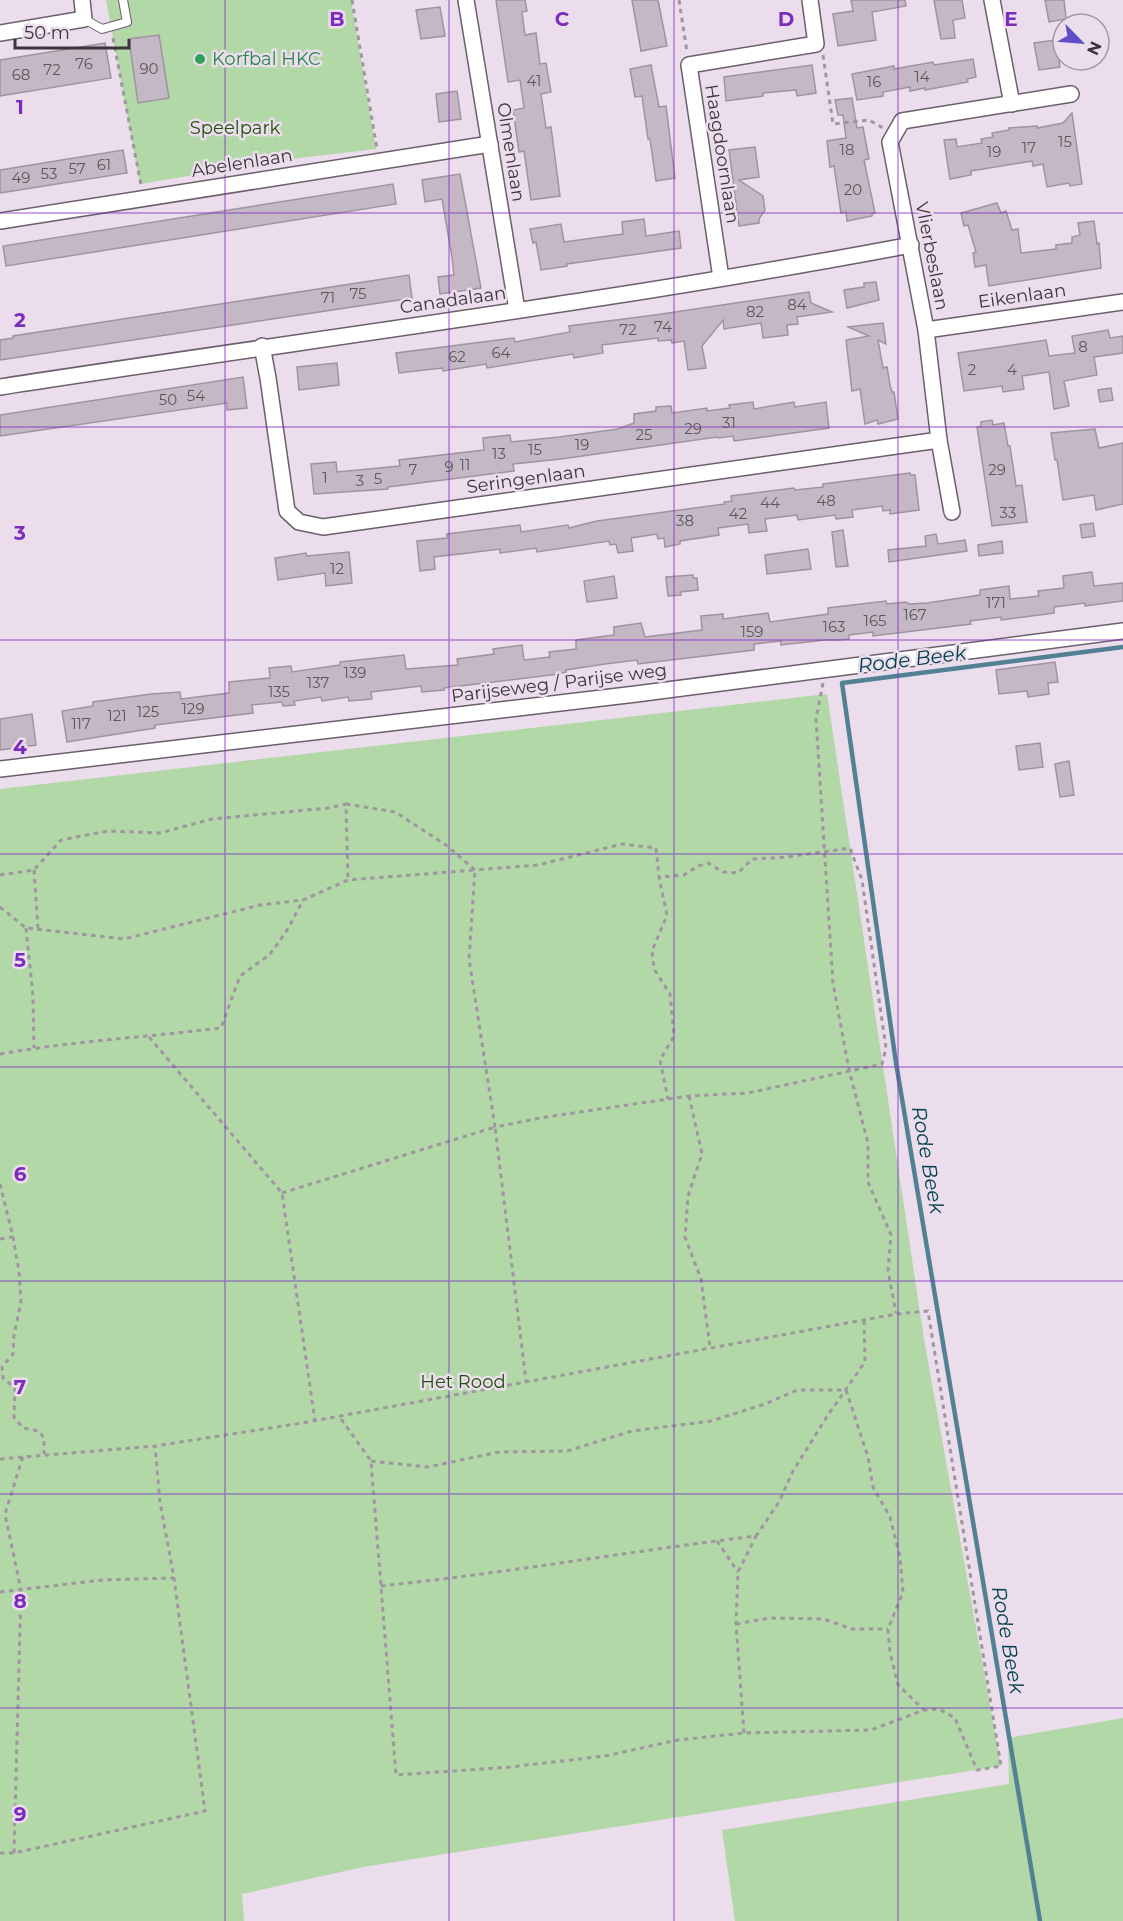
<svg xmlns="http://www.w3.org/2000/svg" width="1123" height="1921" font-family="Montserrat,sans-serif">
<style>
.green{fill:#b2d8a7}
.lines{fill:none;stroke-linecap:round;stroke-linejoin:round}
.stream{stroke:#528193;stroke-width:4.5}
.building{fill:#c5b8c5;stroke:#a093a0;stroke-width:1.5}
.lane-casing{stroke:#6b5f6b;stroke-width:10}
.street-casing{stroke:#6b5f6b;stroke-width:18}
.path{stroke:#a096a0;stroke-width:3;stroke-dasharray:4.5 4.5;stroke-linecap:butt}
.lane{stroke:#fff;stroke-width:8}
.street{stroke:#fff;stroke-width:15}
.grid{fill:none;stroke:#7b2cbf;stroke-width:1.5;stroke-opacity:0.55}
.leisure-dot{fill:#2e9e5b;stroke:#ebddeb;stroke-width:2}
.labels{text-anchor:middle;stroke-width:5;stroke-linejoin:round;paint-order:stroke}
.number-label{font-size:15px;fill:#5d565d}
.leisure-label{font-size:18px;fill:#27864d;stroke:#ebddeb;text-anchor:start}
.park-label{font-size:18px;fill:#21500e;stroke:#ebddeb}
.street-label{font-size:18px;fill:#3a353a;stroke:#ebddeb}
.water-label{font-size:20px;font-style:italic;fill:#004051;stroke:#ebddeb}
.grid-label{font-size:20px;text-anchor:middle;font-weight:bold;fill:#7b2cbf;stroke:#ebddeb;stroke-width:5;stroke-linejoin:round;paint-order:stroke}
</style>
<rect width="100%" height="100%" fill="#ebddeb"/>
<g class="green">
<path d="M106,0H351L376,149L291,159L140,184Z"/>
<path d="M827,694L924,1339L1001,1766L363,1867L242,1894L244,1921H0V789Z"/>
<path d="M1123,1718V1921H735L722,1830L1009,1784L1008,1738Z"/>
</g>
<g class="lines">
<path class="stream" d="M1040,1921L896,1063L842,683L1123,647"/>
</g>
<g class="building">
<path d="M496,0H525L527,11L522,12L525,35L536,33L540,64L546,63L551,92L541,94L546,128L551,127L560,196L531,200L524,151L519,152L513,110L524,108L520,80L508,82Z"/>
<path d="M632,0H658L667,46L641,51Z"/>
<path d="M851,0H905L906,6L872,12L876,40L838,46L833,14L853,11Z"/>
<path d="M934,0H962L965,18L953,20L955,38L941,39Z"/>
<path d="M1045,0H1064L1066,19L1049,22Z"/>
<path d="M440,7L445,36L421,39L416,10Z"/>
<path d="M159,35L169,98L138,103L129,39Z"/>
<path d="M1056,40L1060,67L1039,70L1034,43Z"/>
<path d="M105,43L111,78L0,96V60Z"/>
<path d="M973,59L976,77L967,79L968,82L925,90V88L910,91V87L883,92V96L857,100L852,74L894,66V69L933,62L934,65Z"/>
<path d="M651,65L659,107L666,106L675,178L656,181L650,139H648L642,96L635,97L630,69Z"/>
<path d="M812,65L816,93L797,96L796,90L763,93V96L726,101L724,77Z"/>
<path d="M457,91L461,119L439,122L436,94Z"/>
<path d="M852,98L857,128L863,127L869,159L864,160L875,213L872,214V216L847,221L846,212L841,213L834,166L830,167L827,141L846,138L843,115H838L835,100Z"/>
<path d="M1072,113L1082,184L1070,186L1069,183L1047,187L1043,164L1033,166L1032,161L971,171V175L950,179L944,140L956,139L957,147L982,143L981,139L993,137L992,133L1009,130V128L1037,126V128L1063,123Z"/>
<path d="M755,147L759,177L739,180L763,196L765,210L759,219V223L739,226L729,150Z"/>
<path d="M123,150L127,173L0,193V170Z"/>
<path d="M460,174L481,288L440,294L438,277L454,275L452,257L442,199L425,202L422,180Z"/>
<path d="M393,184L396,204L6,266L3,246Z"/>
<path d="M997,203L1001,213L1006,211L1012,230L1018,229L1021,253L1056,249V245L1072,243V237L1080,235L1078,223L1094,221L1097,244L1099,243L1101,268L989,286L986,265L975,267L973,253L976,252L968,225L964,226L961,213Z"/>
<path d="M644,219L646,236L679,231L681,248L567,264V266L541,270L536,242L533,243L530,229L561,224L564,242L623,234L622,222Z"/>
<path d="M409,275L412,298L0,360V340L13,338V336Z"/>
<path d="M876,282L879,300L847,308L844,290L864,287V283Z"/>
<path d="M809,292L811,303L832,312L797,317L798,324L787,325L788,335L763,338L761,323L724,329L723,320L702,346L706,368L688,370L684,341L672,343L671,340L658,341V338L602,345L603,353L574,358L573,354L487,368L486,364L443,371L442,368L399,373L396,353L514,338L515,342L570,332L569,326L655,315Z"/>
<path d="M883,323L886,344L878,340L883,368L887,367L890,385L892,392H894L898,419L878,424L877,420L865,424L860,389L852,391L846,340L869,336L848,327Z"/>
<path d="M1108,330L1110,338L1123,336V353L1094,357L1097,375L1064,381L1069,406L1054,409L1049,372L1022,376L1024,389L1003,392L1002,386L964,391L958,353L1046,340L1049,356L1075,353L1072,336Z"/>
<path d="M337,363L339,385L299,390L297,367Z"/>
<path d="M243,377L247,408L227,410V403L0,436V415Z"/>
<path d="M1111,388L1113,400L1100,402L1098,390Z"/>
<path d="M753,402L754,409L794,402L795,407L826,402L829,428L734,441L733,436L718,438L717,437L561,459L513,464L514,471L388,487V489L314,494L311,464L336,462L337,472L400,466L399,460L484,450L483,438L510,435L511,442L559,437L618,429L634,423V414L656,411V407L671,406L672,413L707,408V411L730,408L729,405Z"/>
<path d="M992,420L993,425L1004,423L1008,446H1010L1016,486L1022,485L1027,522L992,526L977,427H981V422Z"/>
<path d="M1095,429L1099,448L1123,443V504L1096,510L1094,495L1063,500L1057,460H1055L1051,433Z"/>
<path d="M910,473L911,475H915L919,510L890,514V510L883,511L882,506L852,510L853,517L836,519L835,515L798,520L797,515L765,519L767,531L749,533L748,524L718,528L719,535L680,541V544L665,547L664,538L658,539L657,534L631,538L633,551L618,553L616,544L610,545L609,541L537,552L536,548L500,553V549L468,553L434,557L435,569L420,571L417,541L447,538V534L520,525L521,532L568,525L569,528L597,521L725,504L724,502L732,501L731,496L794,488L795,490L823,487V484Z"/>
<path d="M1093,523L1095,536L1082,538L1080,525Z"/>
<path d="M843,530L848,566L836,567L832,532Z"/>
<path d="M936,534L938,544L965,540L967,551L889,562L888,550L926,546L925,536Z"/>
<path d="M1002,541L1003,553L979,556L978,545Z"/>
<path d="M808,549L811,569L767,574L765,555Z"/>
<path d="M349,552L352,583L326,586L325,573L278,580L275,558L306,553L307,556Z"/>
<path d="M1092,572L1094,586L1123,583V601L1085,606V603L1054,607V613L1001,620V617L970,621L971,624L873,636V632L849,635V639L838,640H825L781,645V641L754,644V650L638,664L637,660L605,664L566,670V672L559,674L444,688V690L422,692L421,686L371,692L372,699L349,701L348,697L322,701L321,697L294,701L295,705L283,706L282,702L252,705L253,713L155,725V728L67,742L62,711L93,706V702L151,694L180,692L181,699L229,693V682L270,678L269,668L291,666L292,672L340,665V662L404,655L406,669L458,665L457,659L494,654L493,649L522,645L524,660L550,657L549,652L576,649V640L614,635V627L641,623L645,637L702,630L701,616L723,614V619L768,613L770,622L828,614V608L886,601L887,604L906,602L909,604L927,603L980,595V590L1009,586L1010,599L1039,596L1038,591L1064,588L1063,576Z"/>
<path d="M693,575V578H697L698,590L680,592L681,595L668,596L666,577Z"/>
<path d="M614,576L617,598L587,602L584,581Z"/>
<path d="M1055,662L1058,682L1048,683L1049,694L1028,697L1027,691L999,694L996,670Z"/>
<path d="M32,714L36,745L0,750V719Z"/>
<path d="M1040,743L1043,767L1019,770L1016,746Z"/>
<path d="M1069,761L1074,795L1060,797L1055,764Z"/>
</g>
<g class="lines">
<g class="lane-casing">
<path id="lane" d="M84,19L102,29L127,22L123,0"/>
</g>
<g class="street-casing">
<g id="street">
<path d="M466,0L517,310"/>
<path d="M992,0L1012,104"/>
<path d="M0,33L84,19L82,0"/>
<path d="M0,221L490,144"/>
<path d="M721,278L689,65L816,44L810,0"/>
<path d="M926,330L1123,302"/>
<path d="M262,346L268,378L287,511L299,522L323,527L939,440"/>
<path d="M0,387C304,340 609,302 911,245"/>
<path d="M952,512L939,440L926,330L890,142L902,121L1071,94"/>
<path d="M0,769L636,694L1123,631"/>
</g>
</g>
<g class="path">
<path d="M352,0L377,149"/>
<path d="M679,0L687,52"/>
<path d="M113,38L141,185"/>
<path d="M823,55L833,124L869,120L883,128"/>
<path d="M823,683L816,719L833,983L849,1070L868,1143V1182L891,1235L888,1271L896,1313"/>
<path d="M346,804L395,812L446,845L475,870L538,865L622,844L656,848L659,877L667,915L652,951L654,969L670,994L674,1036L660,1060L668,1099"/>
<path d="M34,870L38,929"/>
<path d="M0,875L34,870L61,840L108,831L160,833L212,819L328,808L346,804L348,880"/>
<path d="M0,907L26,928L124,939L260,905L303,900L348,880L475,870L469,959L495,1127L546,1117L689,1096L748,1093L882,1064L886,1048L862,880L850,848L787,857L752,859L738,873L723,872L708,863L698,866L684,875L659,877"/>
<path d="M26,928L33,996L34,1048"/>
<path d="M149,1037L282,1193L315,1421"/>
<path d="M0,1054C73,1041 148,1037 221,1028L240,976L269,955L279,942L289,927L303,900"/>
<path d="M689,1096L702,1154L688,1196L685,1237L701,1279L710,1348"/>
<path d="M0,1184L13,1237L19,1271L21,1302L14,1335L13,1354L2,1367L3,1378L15,1388L14,1417L23,1428L39,1431L44,1438V1454"/>
<path d="M282,1193L495,1127L526,1381"/>
<path d="M0,1239L13,1237"/>
<path d="M0,1459L155,1446L302,1423L896,1314L928,1311L1001,1766L977,1770L955,1718L939,1709L924,1710L871,1730L744,1733L678,1740L605,1756L510,1767L396,1775L371,1461L339,1416"/>
<path d="M371,1461L428,1467L499,1452L567,1451L632,1431L711,1421L765,1404L797,1390H846L868,1457L873,1487L890,1517L900,1557L903,1592L888,1629L890,1652L898,1685L924,1710"/>
<path d="M717,1541L738,1572"/>
<path d="M381,1586C507,1573 631,1551 756,1536L779,1502L793,1471L828,1415L865,1362L864,1320"/>
<path d="M0,1592L102,1580L174,1578L160,1502L155,1446"/>
<path d="M736,1624L769,1618L824,1619L852,1629H888"/>
<path d="M744,1733L736,1624L738,1572L756,1536"/>
<path d="M0,1853H14L205,1811L174,1578"/>
<path d="M14,1853L21,1590L5,1514L23,1456"/>
</g>
<use href="#lane" class="lane"/>
<use href="#street" class="street"/>
</g>
<path class="grid" d="M225,0V1921M449,0V1921M674,0V1921M898,0V1921M0,213H1123M0,427H1123M0,640H1123M0,854H1123M0,1067H1123M0,1281H1123M0,1494H1123M0,1708H1123"/>
<circle class="leisure-dot" cx="200" cy="59" r="6"/>
<g class="labels">
<g class="number-label">
<text x="84" y="69">76</text>
<text x="149" y="74">90</text>
<text x="52" y="75">72</text>
<text x="21" y="80">68</text>
<text x="922" y="82">14</text>
<text x="534" y="86">41</text>
<text x="874" y="87">16</text>
<text x="1065" y="147">15</text>
<text x="1029" y="153">17</text>
<text x="847" y="155">18</text>
<text x="994" y="157">19</text>
<text x="104" y="170">61</text>
<text x="77" y="174">57</text>
<text x="49" y="179">53</text>
<text x="21" y="183">49</text>
<text x="853" y="195">20</text>
<text x="358" y="299">75</text>
<text x="328" y="303">71</text>
<text x="797" y="310">84</text>
<text x="755" y="317">82</text>
<text x="663" y="332">74</text>
<text x="628" y="335">72</text>
<text x="1083" y="352">8</text>
<text x="501" y="358">64</text>
<text x="457" y="362">62</text>
<text x="972" y="375">2</text>
<text x="1012" y="375">4</text>
<text x="196" y="401">54</text>
<text x="168" y="405">50</text>
<text x="729" y="428">31</text>
<text x="693" y="434">29</text>
<text x="644" y="440">25</text>
<text x="582" y="450">19</text>
<text x="535" y="455">15</text>
<text x="499" y="459">13</text>
<text x="465" y="470">11</text>
<text x="449" y="472">9</text>
<text x="413" y="475">7</text>
<text x="997" y="475">29</text>
<text x="325" y="483">1</text>
<text x="378" y="484">5</text>
<text x="360" y="486">3</text>
<text x="826" y="506">48</text>
<text x="770" y="508">44</text>
<text x="1008" y="518">33</text>
<text x="738" y="519">42</text>
<text x="685" y="526">38</text>
<text x="337" y="574">12</text>
<text x="996" y="608">171</text>
<text x="915" y="620">167</text>
<text x="875" y="626">165</text>
<text x="834" y="632">163</text>
<text x="752" y="637">159</text>
<text x="355" y="678">139</text>
<text x="318" y="688">137</text>
<text x="279" y="697">135</text>
<text x="193" y="714">129</text>
<text x="148" y="717">125</text>
<text x="117" y="721">121</text>
<text x="81" y="729">117</text>
</g>
<g class="leisure-label">
<text x="212" y="65">Korfbal HKC</text>
</g>
<g class="park-label">
<text x="235" y="134">Speelpark</text>
<text x="463" y="1388">Het Rood</text>
</g>
<g class="street-label">
<text transform="translate(511 152) rotate(81)" y="6">Olmenlaan</text>
<text transform="translate(722 154) rotate(81)" y="6">Haagdoornlaan</text>
<text transform="translate(242 163) rotate(-9)" y="6">Abelenlaan</text>
<text transform="translate(932 256) rotate(79)" y="6">Vlierbeslaan</text>
<text transform="translate(1022 296) rotate(-8)" y="6">Eikenlaan</text>
<text transform="translate(453 300) rotate(-8)" y="6">Canadalaan</text>
<text transform="translate(526 479) rotate(-8)" y="6">Seringenlaan</text>
<text transform="translate(559 683) rotate(-7)" y="6">Parijseweg / Parijse weg</text>
</g>
<g class="water-label">
<text transform="translate(912 659) rotate(-7)" y="7">Rode Beek</text>
<text transform="translate(928 1160) rotate(80)" y="7">Rode Beek</text>
<text transform="translate(1008 1640) rotate(80)" y="7">Rode Beek</text>
</g>
</g>
<g class="grid-label">
<text x="337" y="26">B</text>
<text x="562" y="26">C</text>
<text x="786" y="26">D</text>
<text x="1011" y="26">E</text>
<text x="20" y="114">1</text>
<text x="20" y="327">2</text>
<text x="20" y="540">3</text>
<text x="20" y="754">4</text>
<text x="20" y="967">5</text>
<text x="20" y="1181">6</text>
<text x="20" y="1394">7</text>
<text x="20" y="1608">8</text>
<text x="20" y="1821">9</text>
</g>
<g transform="translate(1081 42) rotate(115)"><circle r="28" fill="#ebddeb" stroke="#a49aa4" stroke-width="1.5"/>
<path d="M0-4.5L10 22L0 15L-10 22Z" fill="#5e4fc7"/>
<text y="-9" font-size="16" font-weight="bold" text-anchor="middle" fill="#3a353a">N</text>
</g>
<path d="M15 39v9h114v-9" fill="none" stroke="#3a353a" stroke-width="3"/>
<text x="24" y="39" font-size="18" fill="#3a353a" stroke="#ebddeb" stroke-width="4.5" paint-order="stroke">50 m</text>
</svg>
